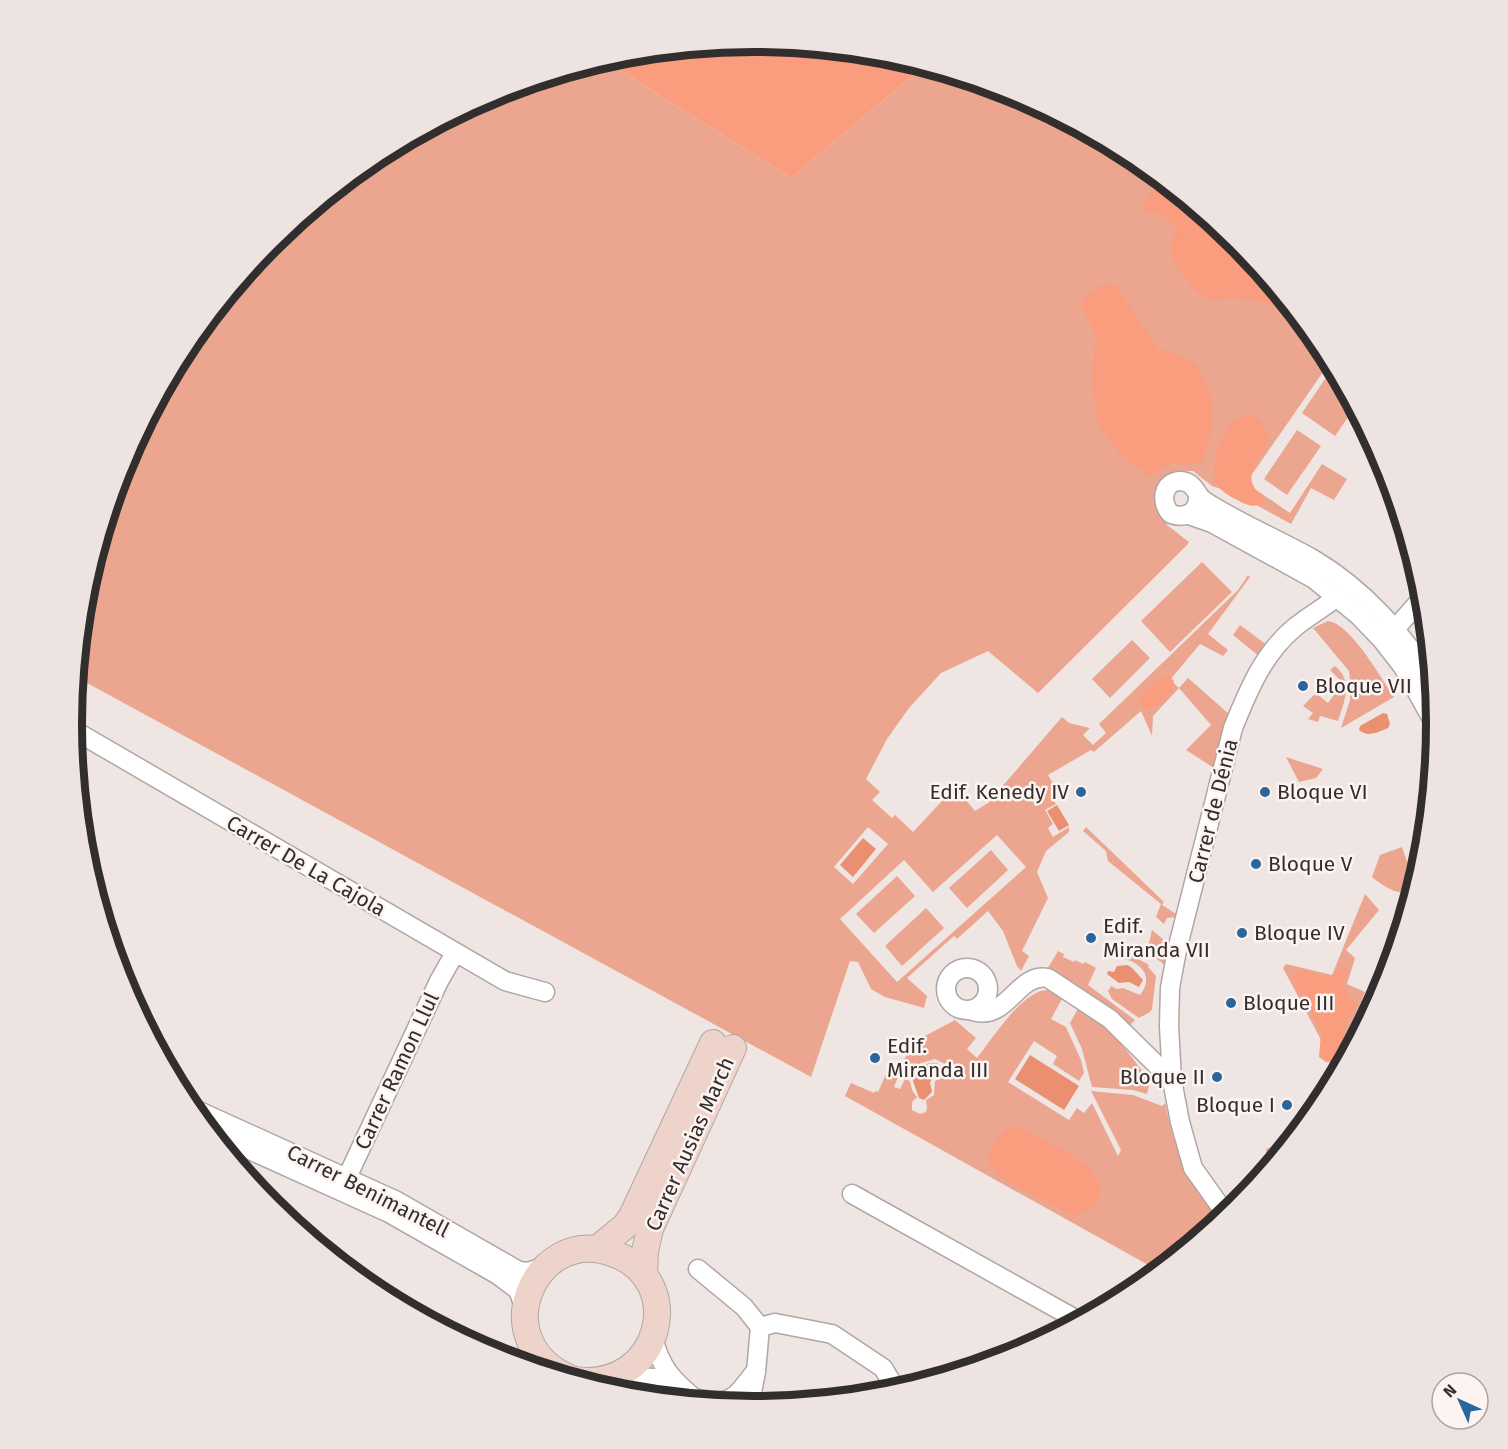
<svg xmlns="http://www.w3.org/2000/svg" width="1508" height="1449" font-family="'Fira Sans',sans-serif">
<style>
.green{fill:#eca58e;fill-rule:evenodd}
.forest{fill:#f99d7e}
.water{fill:#eb8f71}
.lines{fill:none;stroke-linecap:round;stroke-linejoin:round}
.street-casing{stroke:#afa7a4;stroke-width:21}
.secondary-casing{stroke:#afa7a4;stroke-width:28}
.street{stroke:#fff;stroke-width:18}
.secondary{stroke:#edd3ca;stroke-width:26}
.poi-dot{fill:#2a669e;stroke:#fdf3f0;stroke-width:2}
.labels{text-anchor:middle;stroke-width:5;stroke-linejoin:round;paint-order:stroke}
.poi-label{font-size:21px;fill:#312e2d;stroke:#fdf3f0;text-anchor:start}
.street-label{font-size:21px;fill:#312e2d;stroke:#fdf3f0}
.rim{fill:none;stroke:#312e2d;stroke-width:8}
</style>
<rect width="100%" height="100%" fill="#efe6e3"/>
<g class="green">
<path d="M604,60L791,178L924,66L1015,94L1133,157L1237,242L1322,346L1330,362L1246,483L1290,513L1322,464L1347,479L1334,500L1311,488L1291,524L1238,495L1212,486L1193,471H1183L1172,475L1158,496L1157,509L1167,525L1189,542L1187,545L1038,693L988,651L941,673L909,708L887,739L866,779L880,792L872,800L892,818L895,815L913,832L955,787L975,811L988,803L1062,717L1069,723L1090,728L1083,735L1093,745L1106,733L1099,724L1238,590L1248,575L1250,577L1208,634L1228,650L1223,656L1200,644L1170,680L1179,688L1188,678L1229,714L1214,768L1186,750L1211,725L1179,688L1153,716L1152,736L1141,711L1094,752L1091,750L1048,775L1060,795L1053,799L1056,804L1045,810L1053,824L1048,828L1053,837L1069,827V832L1046,851L1037,872L1048,898L1022,951L1029,956L1021,971L1017,966L1003,931L988,911L957,939L954,936L907,978L927,996L924,1008L885,997L871,989L858,962L850,961L811,1077L76,677L85,591L124,463L187,345L272,242L375,157L493,94ZM868,827L888,844L853,884L834,867ZM997,835L1026,867L897,982L840,919L904,860L933,892Z"/>
<path d="M1333,367L1355,407L1335,436L1302,413Z"/>
<path d="M1297,430L1321,446L1287,495L1264,479Z"/>
<path d="M1202,562L1232,592L1170,652L1141,621Z"/>
<path d="M1328,621C1351,624 1381,678 1394,697L1341,728L1350,700L1351,688L1349,671L1313,628Z"/>
<path d="M1240,625L1267,645L1259,656L1233,635Z"/>
<path d="M1132,640L1150,658L1110,698L1092,679Z"/>
<path d="M1335,666C1353,681 1345,700 1338,721L1320,716L1318,722L1308,719L1313,713L1303,706L1316,693L1328,703L1343,683L1330,670Z"/>
<path d="M1286,757L1323,769L1316,778L1299,782Z"/>
<path d="M1086,827L1164,902L1162,905L1176,914V917L1167,918L1164,924L1156,917L1161,904L1108,861L1106,851L1083,831Z"/>
<path d="M1402,847L1415,885L1413,893C1397,895 1384,887 1372,877L1380,855Z"/>
<path d="M991,850L1008,870L967,908L949,888Z"/>
<path d="M897,876L915,896L874,933L856,914Z"/>
<path d="M1365,894L1379,910L1346,950L1355,958L1347,984L1365,992L1343,1044L1351,1049L1333,1082L1337,1070L1283,968L1286,964L1332,975Z"/>
<path d="M926,908L944,928L902,966L885,946Z"/>
<path d="M1152,930L1169,944L1165,965L1147,952Z"/>
<path d="M1111,944L1149,965L1148,967L1156,976L1152,1009L1150,1012L1139,1018L1112,999L1108,991L1111,986L1117,989L1123,988L1140,995C1150,983 1148,970 1133,962C1126,958 1118,960 1110,955Z"/>
<path d="M1058,951L1064,954L1063,957L1074,962L1075,960L1083,964L1085,962L1096,968L1088,985L1135,1020L1127,1028L1099,1004L1048,968Z"/>
<path d="M1047,990L1063,997L1051,1019L1066,1027L1081,1060L1084,1073L1079,1081L1053,1064L1057,1056L1034,1041L1008,1082L1069,1120L1077,1108L1084,1113L1092,1103L1118,1156L1121,1150L1091,1091L1133,1095L1162,1106L1165,1103C1176,1153 1186,1182 1221,1220L1159,1271L845,1096L851,1083L874,1093L875,1091L878,1092L887,1072L898,1077L894,1087L900,1089L905,1079L910,1081L912,1090L917,1097L912,1102V1110L920,1114L926,1112L927,1108L926,1100L934,1095L935,1081L944,1077L947,1069L945,1064L935,1059L921,1063L909,1073L900,1069L912,1043L955,1020L976,1038L967,1049L977,1058C992,1039 1022,991 1047,990Z"/>
<path d="M1079,1007C1110,1026 1129,1053 1150,1082L1147,1094L1133,1090L1092,1087L1082,1049L1070,1023Z"/>
<path d="M1292,1137L1293,1139L1267,1170L1266,1149Z"/>
</g>
<g class="forest">
<path d="M754,42L887,55L924,66L791,178L604,60L621,55Z"/>
<path d="M1166,184L1237,242L1282,298L1278,306L1237,297L1207,300C1192,287 1168,266 1172,244C1172,240 1175,235 1177,230L1165,217L1144,210C1143,197 1155,188 1166,184Z"/>
<path d="M1101,285H1116L1157,348L1196,363L1211,397L1212,427L1204,460L1193,464L1171,463L1148,476L1120,454L1097,423L1092,377L1096,336L1080,304L1090,292Z"/>
<path d="M1253,414L1262,422L1269,439C1259,463 1238,477 1264,498L1263,504C1252,507 1248,506 1237,500C1231,497 1222,492 1218,486C1208,471 1220,430 1235,421C1240,418 1247,416 1253,414Z"/>
<path d="M1170,677L1174,681C1173,695 1159,708 1145,710L1140,701L1141,694L1161,678Z"/>
<path d="M1346,967C1347,973 1345,976 1344,982C1344,990 1351,998 1356,1004L1345,1028L1344,1053L1337,1063L1326,1062L1319,1057L1321,1032L1307,1003L1292,979L1296,971L1302,970L1331,978L1340,968Z"/>
<path d="M1014,1125L1064,1151L1089,1168L1101,1186L1095,1205L1073,1216L1000,1177L988,1160C991,1143 999,1135 1014,1125Z"/>
</g>
<g class="water">
<path d="M1383,713L1387,714L1390,724L1388,728C1378,732 1368,738 1359,730L1360,726Z"/>
<path d="M1057,805L1069,825L1059,831L1047,811Z"/>
<path d="M863,838L876,849L853,877L840,865Z"/>
<path d="M1127,965C1133,967 1138,975 1143,980L1139,987L1129,982L1119,983L1107,974L1108,971L1114,972L1117,966Z"/>
<path d="M1030,1055L1079,1086L1064,1110L1015,1079Z"/>
<path d="M929,1063H937L944,1071L942,1074L932,1078L930,1083L932,1092L924,1100L919,1098L913,1081L917,1071Z"/>
</g>
<g class="lines">
<g class="street-casing">
<g id="street">
<path d="M1198,495C1199,512 1186,519 1171,514C1160,503 1162,481 1181,481C1191,482 1194,488 1198,494C1201,500 1211,505 1216,508C1248,527 1281,541 1313,559C1362,588 1405,634 1432,683"/>
<path d="M1189,515L1212,523L1314,579L1358,615L1382,640L1403,667L1436,726"/>
<path d="M1395,629L1424,596"/>
<path d="M72,729L505,981L545,992"/>
<circle cx="967" cy="989" r="21"/>
<path d="M972,1011C1008,1022 1017,972 1048,978L1110,1019L1172,1080"/>
<path d="M188,1106L397,1201L519,1271L528,1272L546,1266"/>
<path d="M210,1132L389,1213L498,1275L518,1290L525,1309"/>
<path d="M343,1186L439,981L455,953"/>
<path d="M852,1194L1079,1321"/>
<path d="M1230,1213L1218,1203L1193,1168L1180,1122L1172,1080L1169,1026L1170,988L1177,950L1233,728C1248,691 1263,654 1294,628C1312,613 1333,603 1350,586"/>
<path d="M698,1269L744,1307L760,1327L756,1372L749,1407"/>
<path d="M760,1327L775,1323L832,1334L883,1368L897,1391"/>
<path d="M653,1337C660,1368 674,1382 698,1401"/>
<path d="M616,1377L658,1378L676,1384"/>
<path d="M693,1398C730,1405 732,1402 754,1373"/>
</g>
</g>
<g class="secondary-casing">
<g id="secondary">
<path d="M597,1249L625,1226L632,1216L713,1043"/>
<path d="M644,1275L645,1251L650,1229L733,1048"/>
<path d="M572,1379C483,1344 534,1225 612,1253C689,1279 661,1392 575,1380"/>
</g>
</g>
<use href="#street" class="street"/>
<use href="#secondary" class="secondary"/>
</g>
<g class="poi-dot">
<circle cx="1303" cy="686" r="6"/>
<circle cx="1081" cy="792" r="6"/>
<circle cx="1265" cy="792" r="6"/>
<circle cx="1256" cy="864" r="6"/>
<circle cx="1242" cy="933" r="6"/>
<circle cx="1091" cy="938" r="6"/>
<circle cx="1231" cy="1003" r="6"/>
<circle cx="875" cy="1058" r="6"/>
<circle cx="1217" cy="1077" r="6"/>
<circle cx="1287" cy="1105" r="6"/>
</g>
<g class="labels">
<g class="poi-label">
<text x="1315" y="693">Bloque VII</text>
<text x="1069" y="799" text-anchor="end">Edif. Kenedy IV</text>
<text x="1277" y="799">Bloque VI</text>
<text x="1268" y="871">Bloque V</text>
<text x="1103" y="933">Edif.<tspan x="1103" dy="24">Miranda VII</tspan></text>
<text x="1254" y="940">Bloque IV</text>
<text x="1243" y="1010">Bloque III</text>
<text x="887" y="1053">Edif.<tspan x="887" dy="24">Miranda III</tspan></text>
<text x="1205" y="1084" text-anchor="end">Bloque II</text>
<text x="1275" y="1112" text-anchor="end">Bloque I</text>
</g>
<g class="street-label">
<text transform="translate(1213 811) rotate(-76)" y="7">Carrer de Dénia</text>
<text transform="translate(306 866) rotate(30)" y="7">Carrer De La Cajola</text>
<text transform="translate(397 1071) rotate(-65)" y="7">Carrer Ramon Llul</text>
<text transform="translate(690 1144) rotate(-66)" y="7">Carrer Ausias March</text>
<text transform="translate(368 1191) rotate(27)" y="7">Carrer Benimantell</text>
</g>
</g>
<path d="M0 0H1508V1449H0ZM82 724a672 672 0 1 1 1344 0a672 672 0 1 1-1344 0Z" fill="#ede3e0" fill-rule="evenodd"/>
<path class="rim" d="M82 724a672 672 0 1 1 1344 0a672 672 0 1 1-1344 0Z"/>
<g transform="translate(1460 1401) rotate(315)"><circle r="28" fill="#fdf3f0" stroke="#aba4a2" stroke-width="1.5"/>
<path d="M0-4.5L10 22L0 15L-10 22Z" fill="#2a669e"/>
<text y="-9" font-size="16" font-weight="bold" text-anchor="middle" fill="#312e2d">N</text>
</g>
</svg>
